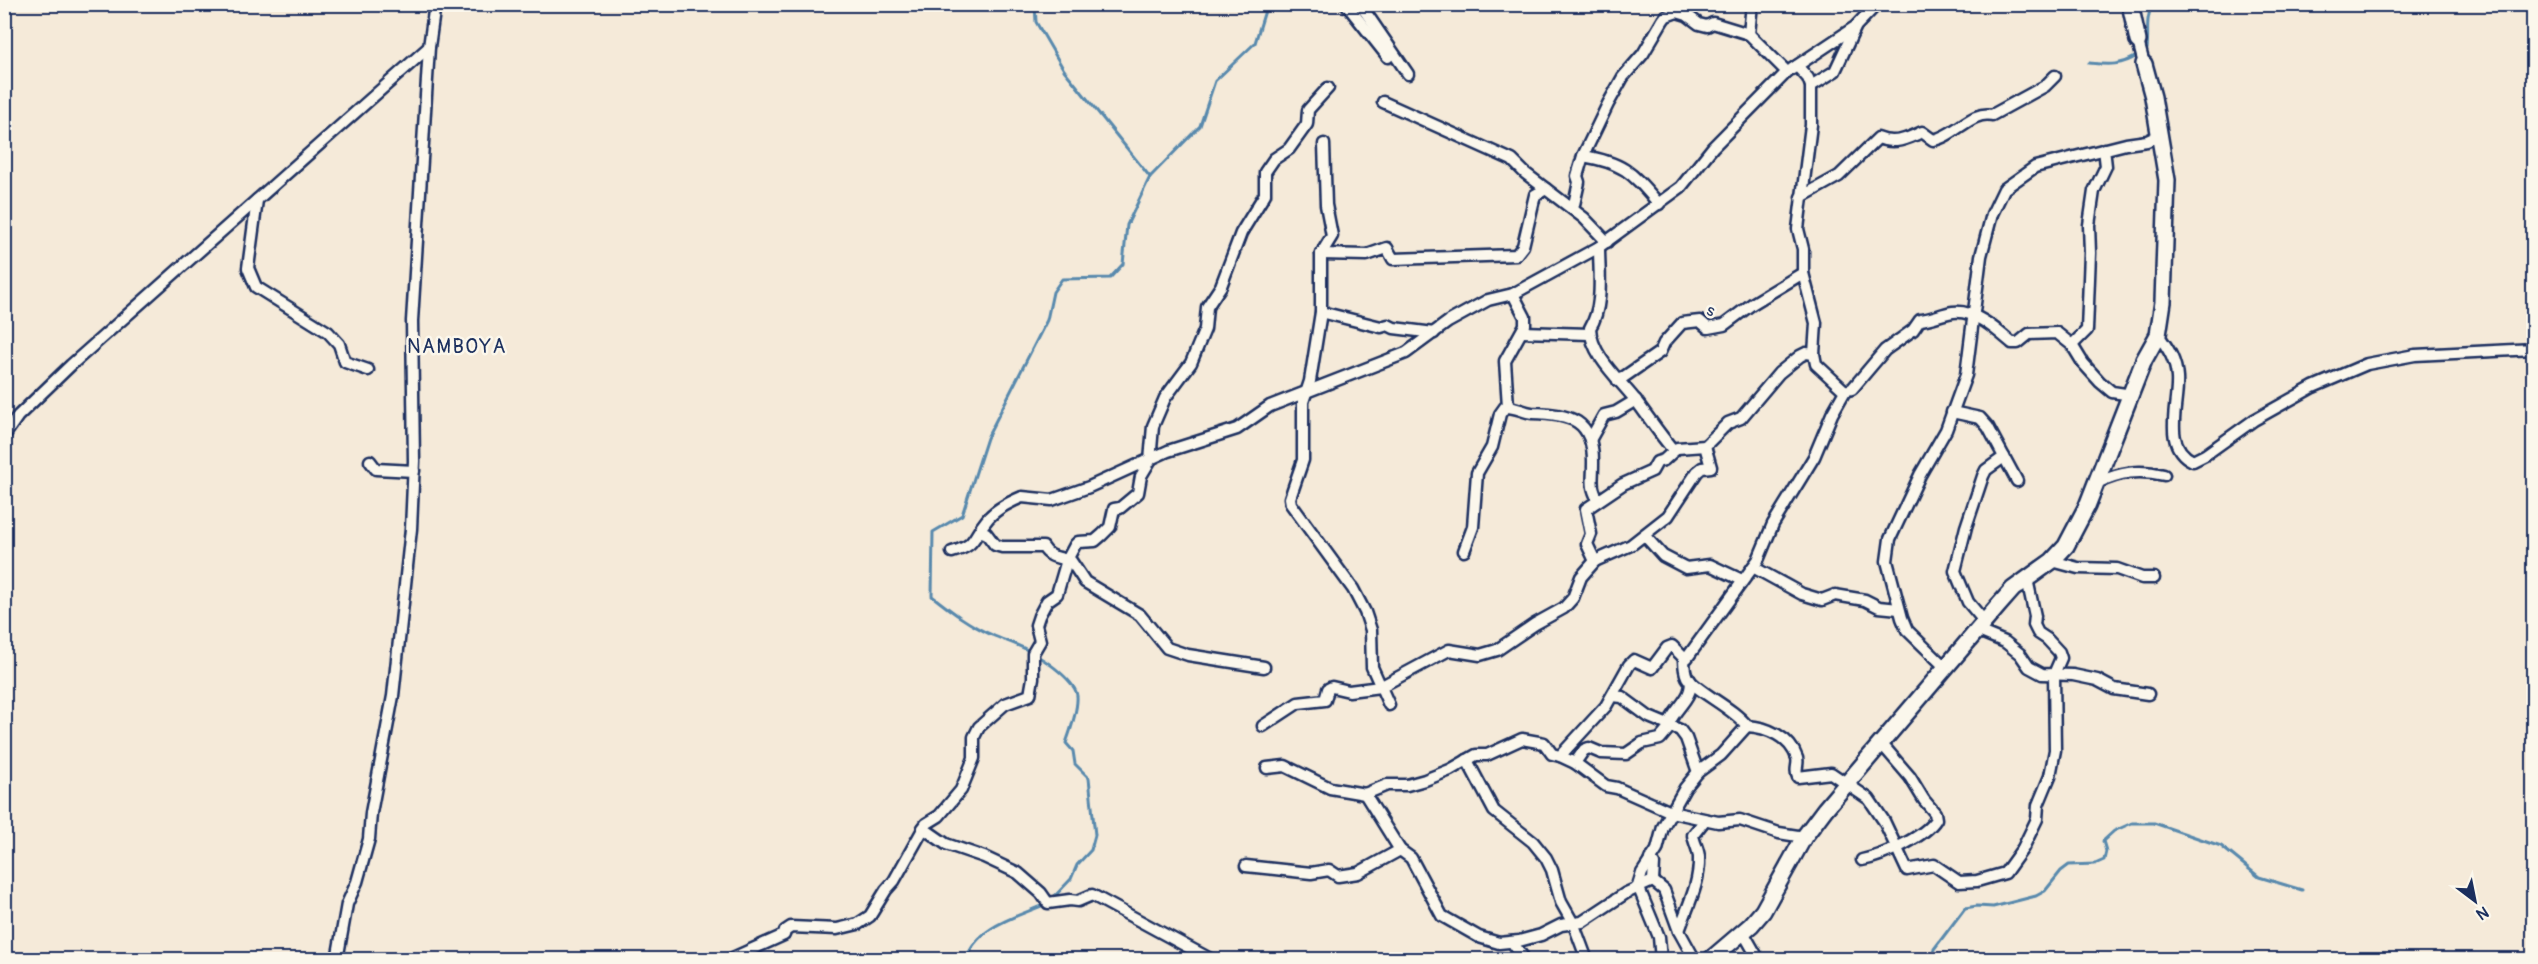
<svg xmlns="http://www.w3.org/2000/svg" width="2538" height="964" font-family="Pangolin,sans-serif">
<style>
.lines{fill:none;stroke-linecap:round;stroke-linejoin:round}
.stream{stroke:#5889ad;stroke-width:3}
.street-casing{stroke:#1b2f5e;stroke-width:15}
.secondary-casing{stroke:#1b2f5e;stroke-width:20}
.street{stroke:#fbf7ec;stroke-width:10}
.secondary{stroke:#fbf7ec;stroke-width:15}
.labels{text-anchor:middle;stroke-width:5;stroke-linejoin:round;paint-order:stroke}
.street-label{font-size:16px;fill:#1b2f5e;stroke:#fbf7ec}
.quarter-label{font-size:20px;letter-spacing:1.5px;fill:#1b2f5e;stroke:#fbf7ec}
</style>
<rect width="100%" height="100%" fill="#f5ead9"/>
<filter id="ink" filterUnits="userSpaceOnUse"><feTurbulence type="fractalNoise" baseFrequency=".0167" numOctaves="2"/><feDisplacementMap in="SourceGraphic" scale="12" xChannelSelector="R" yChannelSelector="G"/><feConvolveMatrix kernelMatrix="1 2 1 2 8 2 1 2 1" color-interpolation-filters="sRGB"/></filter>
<g filter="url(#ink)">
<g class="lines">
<g class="stream">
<path d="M1035,4L1036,22L1064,70L1150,177"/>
<path d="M2144,51L2147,49C2149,31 2145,22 2152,4"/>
<path d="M2089,63C2109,65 2122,66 2138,55"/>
<path d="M1031,652C1018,644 1005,641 992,635C969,625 951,611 932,596L933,532L962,515L987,438L1047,320L1053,292L1062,279L1110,278L1123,264L1127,225L1150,177L1200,126L1215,81L1255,43L1267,4"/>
<path d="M1037,656C1048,662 1076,682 1077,696C1078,708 1070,732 1066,743L1073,751L1075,764L1089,778L1095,835L1091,850L1077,865L1071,879L1051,900"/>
<path d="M966,960C977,926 1016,917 1046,904"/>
<path d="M1932,960L1934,949L1965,908L1977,906L1993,907L2036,896L2045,891L2061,871L2069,865L2095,864L2104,860L2106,851L2103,841L2114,831L2132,823H2154L2221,846L2259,877L2302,890"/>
</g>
<g class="street-casing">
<g id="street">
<path d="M1346,4L1388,57"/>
<path d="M1360,4L1408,74"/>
<path d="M1749,34L1752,4"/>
<path d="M2138,41L2144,64"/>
<path d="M1797,66L1808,78L1811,86V125L1798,229L1803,249V273L1816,323L1814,354L1816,364L1845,391"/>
<path d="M1792,69L1855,27L1877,4"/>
<path d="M1811,86L1835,71L1855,28"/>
<path d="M1383,102L1512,160L1525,173L1584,218L1607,242"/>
<path d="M1324,144L1326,205L1332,236L1321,254V312L1310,381L1303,402V460L1290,498L1291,504L1353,589L1365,612L1371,630L1372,667L1389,705"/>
<path d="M1583,156C1625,163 1632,173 1659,204"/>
<path d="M1801,197L1839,176L1878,138C1894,145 1907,139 1922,132L1933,140C1954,137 1972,110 1992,115L2045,86L2055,76"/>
<path d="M257,200L248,268L256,287L328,332L339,344L345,362L368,370"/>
<path d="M1573,209L1579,182L1577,176L1583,156L1608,104L1623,77L1643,54L1663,20L1666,16L1677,12L1679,4"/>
<path d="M1599,247C1599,273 1604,305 1590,328C1591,356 1621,381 1637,402C1649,418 1660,435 1674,451"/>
<path d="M1321,254L1367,255L1387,248L1393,259L1516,255L1523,246L1535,195L1546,189"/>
<path d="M1321,312L1381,327L1388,325L1394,328L1434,333"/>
<path d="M1522,332L1590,334"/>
<path d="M2158,335C2169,349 2176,361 2177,378C2179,405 2161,446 2193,461L2205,455L2254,420L2279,406L2313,387L2367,364L2415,355L2534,349"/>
<path d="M2072,345L2087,330L2090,253L2089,225L2094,191L2106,166L2104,149"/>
<path d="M1618,381L1660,352L1664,343L1682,323L1700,321L1708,328L1724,325L1752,304L1803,273"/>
<path d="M1508,406L1505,361L1525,325V317L1513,294"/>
<path d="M1952,412L1980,418L1988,427L2017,481"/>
<path d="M4,436L18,416L71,365L429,47"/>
<path d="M1590,440L1604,415L1616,412L1636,400"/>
<path d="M370,461L376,469L414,471"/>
<path d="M2097,483C2120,472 2139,469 2164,475"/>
<path d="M981,532L986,533L995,545L1002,547H1043C1050,559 1060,557 1071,561L1085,582L1140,615L1167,648L1188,655L1264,667"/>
<path d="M1645,536L1663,556L1686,568L1710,565L1742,580"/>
<path d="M1464,551L1473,527L1477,473L1492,447L1500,414L1505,407C1514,406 1523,412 1532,413C1570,414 1594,419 1593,464C1593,481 1590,485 1598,500"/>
<path d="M952,552C977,545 972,538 986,521C994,510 1010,502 1022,497L1052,500L1089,487L1168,451L1237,429L1270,406L1406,353L1448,322L1488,300L1513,294L1599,247L1681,187L1713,147L1787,72L1749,34L1713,23L1707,26L1699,24L1687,15L1677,12"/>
<path d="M1595,561L1587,544L1591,534L1586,509L1623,484L1652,471L1657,462L1664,460L1677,448L1705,446"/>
<path d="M2052,561L2078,568L2117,569L2142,578H2154"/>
<path d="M1753,567L1802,594L1822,600L1835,595L1865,600L1879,607L1899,609"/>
<path d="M1984,621L1968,602L1955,571L1966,527L1983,476L1986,470L2004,457"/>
<path d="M1976,630L2005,642L2020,654L2029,667L2042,674L2073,675L2097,680L2114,689L2148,694"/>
<path d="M1684,658C1684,665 1684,671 1687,677C1695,691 1734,708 1747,726C1767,727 1790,737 1797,758C1799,765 1794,770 1798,777L1831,773L1869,799L1884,821L1907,870L1934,865L1959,882L1977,881L2005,873L2023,848L2037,819L2038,805L2050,776L2055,750L2054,674L2061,658L2059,652L2047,639L2038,633L2034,625L2035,616L2027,579"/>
<path d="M1946,668L1907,630L1902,618L1887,561L1890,539L1920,475L1946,430L1966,375L1981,256L1992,214L2004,189L2035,167L2126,144L2147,141L2160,135"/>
<path d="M1613,696L1622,697L1649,717L1680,730L1686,738L1698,772"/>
<path d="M1669,724C1673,710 1695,696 1690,680"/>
<path d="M1263,726L1298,703L1325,700L1328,689L1332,687L1349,691L1380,687L1449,650L1480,655L1497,650L1535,624L1564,608L1573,598L1581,577L1595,561L1631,545L1668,516L1697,472L1702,468L1711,467L1705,446L1728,423L1741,418L1779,373L1800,356L1806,353L1814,354"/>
<path d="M1560,756L1575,763L1606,786L1617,788L1671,812L1718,822L1740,820L1779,833L1804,837"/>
<path d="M1467,760L1494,811L1533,842L1546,858L1552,870L1561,902L1574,925L1587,960"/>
<path d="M1575,763L1584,750L1589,748L1601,753L1626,754L1642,743L1660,739L1671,726"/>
<path d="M1267,768L1285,766L1330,788L1365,794L1387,785H1407L1425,780L1450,770L1476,755H1487L1522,739L1544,743L1552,754L1560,756L1606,706L1629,665L1634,660L1652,668L1667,648L1672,646L1684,658H1687L1758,560L1773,524L1814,457L1832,414L1845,391L1852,389L1885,350L1913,330L1920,320C1932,319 1941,314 1953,312C1974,309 1997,330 2012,343H2018L2029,334L2057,333L2072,345L2083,363L2100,382L2112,392L2132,395"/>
<path d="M1365,794L1400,850L1411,858L1442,916L1479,937L1499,943L1519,941L1541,935L1561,925L1582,922L1626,893L1653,881"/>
<path d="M923,828L946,844L984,857L1018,873L1041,893L1048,903L1070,900L1078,901L1092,895L1212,960"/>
<path d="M1650,859L1654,864L1653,881L1664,890L1679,931L1695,960"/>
<path d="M1862,860C1883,856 1925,837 1936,819L1935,813L1924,800L1910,777L1880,742"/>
<path d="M1246,866L1311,873L1329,870L1338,876L1358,873L1400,850"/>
<path d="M1679,931C1687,907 1700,884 1699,858C1699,850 1694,843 1693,835L1705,820"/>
<path d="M1743,932L1759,960"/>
<path d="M1512,942L1525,960"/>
<path d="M337,960L347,904L357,882L369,839L371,813L393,696L411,529L414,461L412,321L429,47L435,4"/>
<path d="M728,960L784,935L785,931L791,927L837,929L858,924L870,916L886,890L894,881L926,824L939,816L961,790L974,758V737L979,727L1005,704L1030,695L1033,678V653L1040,641L1036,625L1039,616L1047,601L1057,594L1067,560L1075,545L1078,542L1095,541L1102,535L1110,527L1114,509L1120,508L1138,493L1141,476L1150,461L1153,426L1165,398L1191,363L1205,329L1207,307L1221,286L1241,233L1265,194V172L1274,159L1289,149L1307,124L1308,110L1328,88"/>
<path d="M1661,960L1659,937L1638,886L1642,873L1657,850L1663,827L1685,788L1698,772L1721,755L1747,726"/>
</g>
</g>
<g class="secondary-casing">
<g id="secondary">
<path d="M2130,4L2138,41"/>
<path d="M1710,960L1751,925L1763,911L1804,837L1825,809L1998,606L2013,589L2052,561L2066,546L2087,506L2144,360L2158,335L2163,302L2167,180L2153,97L2144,64"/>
</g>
</g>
<use href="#street" class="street"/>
<use href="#secondary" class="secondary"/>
</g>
</g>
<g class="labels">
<g class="street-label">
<text transform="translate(1711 310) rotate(18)" y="6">s</text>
</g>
<g class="quarter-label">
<text x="457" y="353">NAMBOYA</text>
</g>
</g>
<rect width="2538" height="964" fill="none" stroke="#fbf7ec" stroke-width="24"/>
<rect x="12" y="12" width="2514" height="940" fill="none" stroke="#1b2f5e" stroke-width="2" filter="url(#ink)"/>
<g transform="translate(2475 901) rotate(148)" stroke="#fbf7ec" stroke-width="4.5" paint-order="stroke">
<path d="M0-4.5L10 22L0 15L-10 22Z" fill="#1b2f5e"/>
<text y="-9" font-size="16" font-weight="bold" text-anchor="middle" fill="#1b2f5e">N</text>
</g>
</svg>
